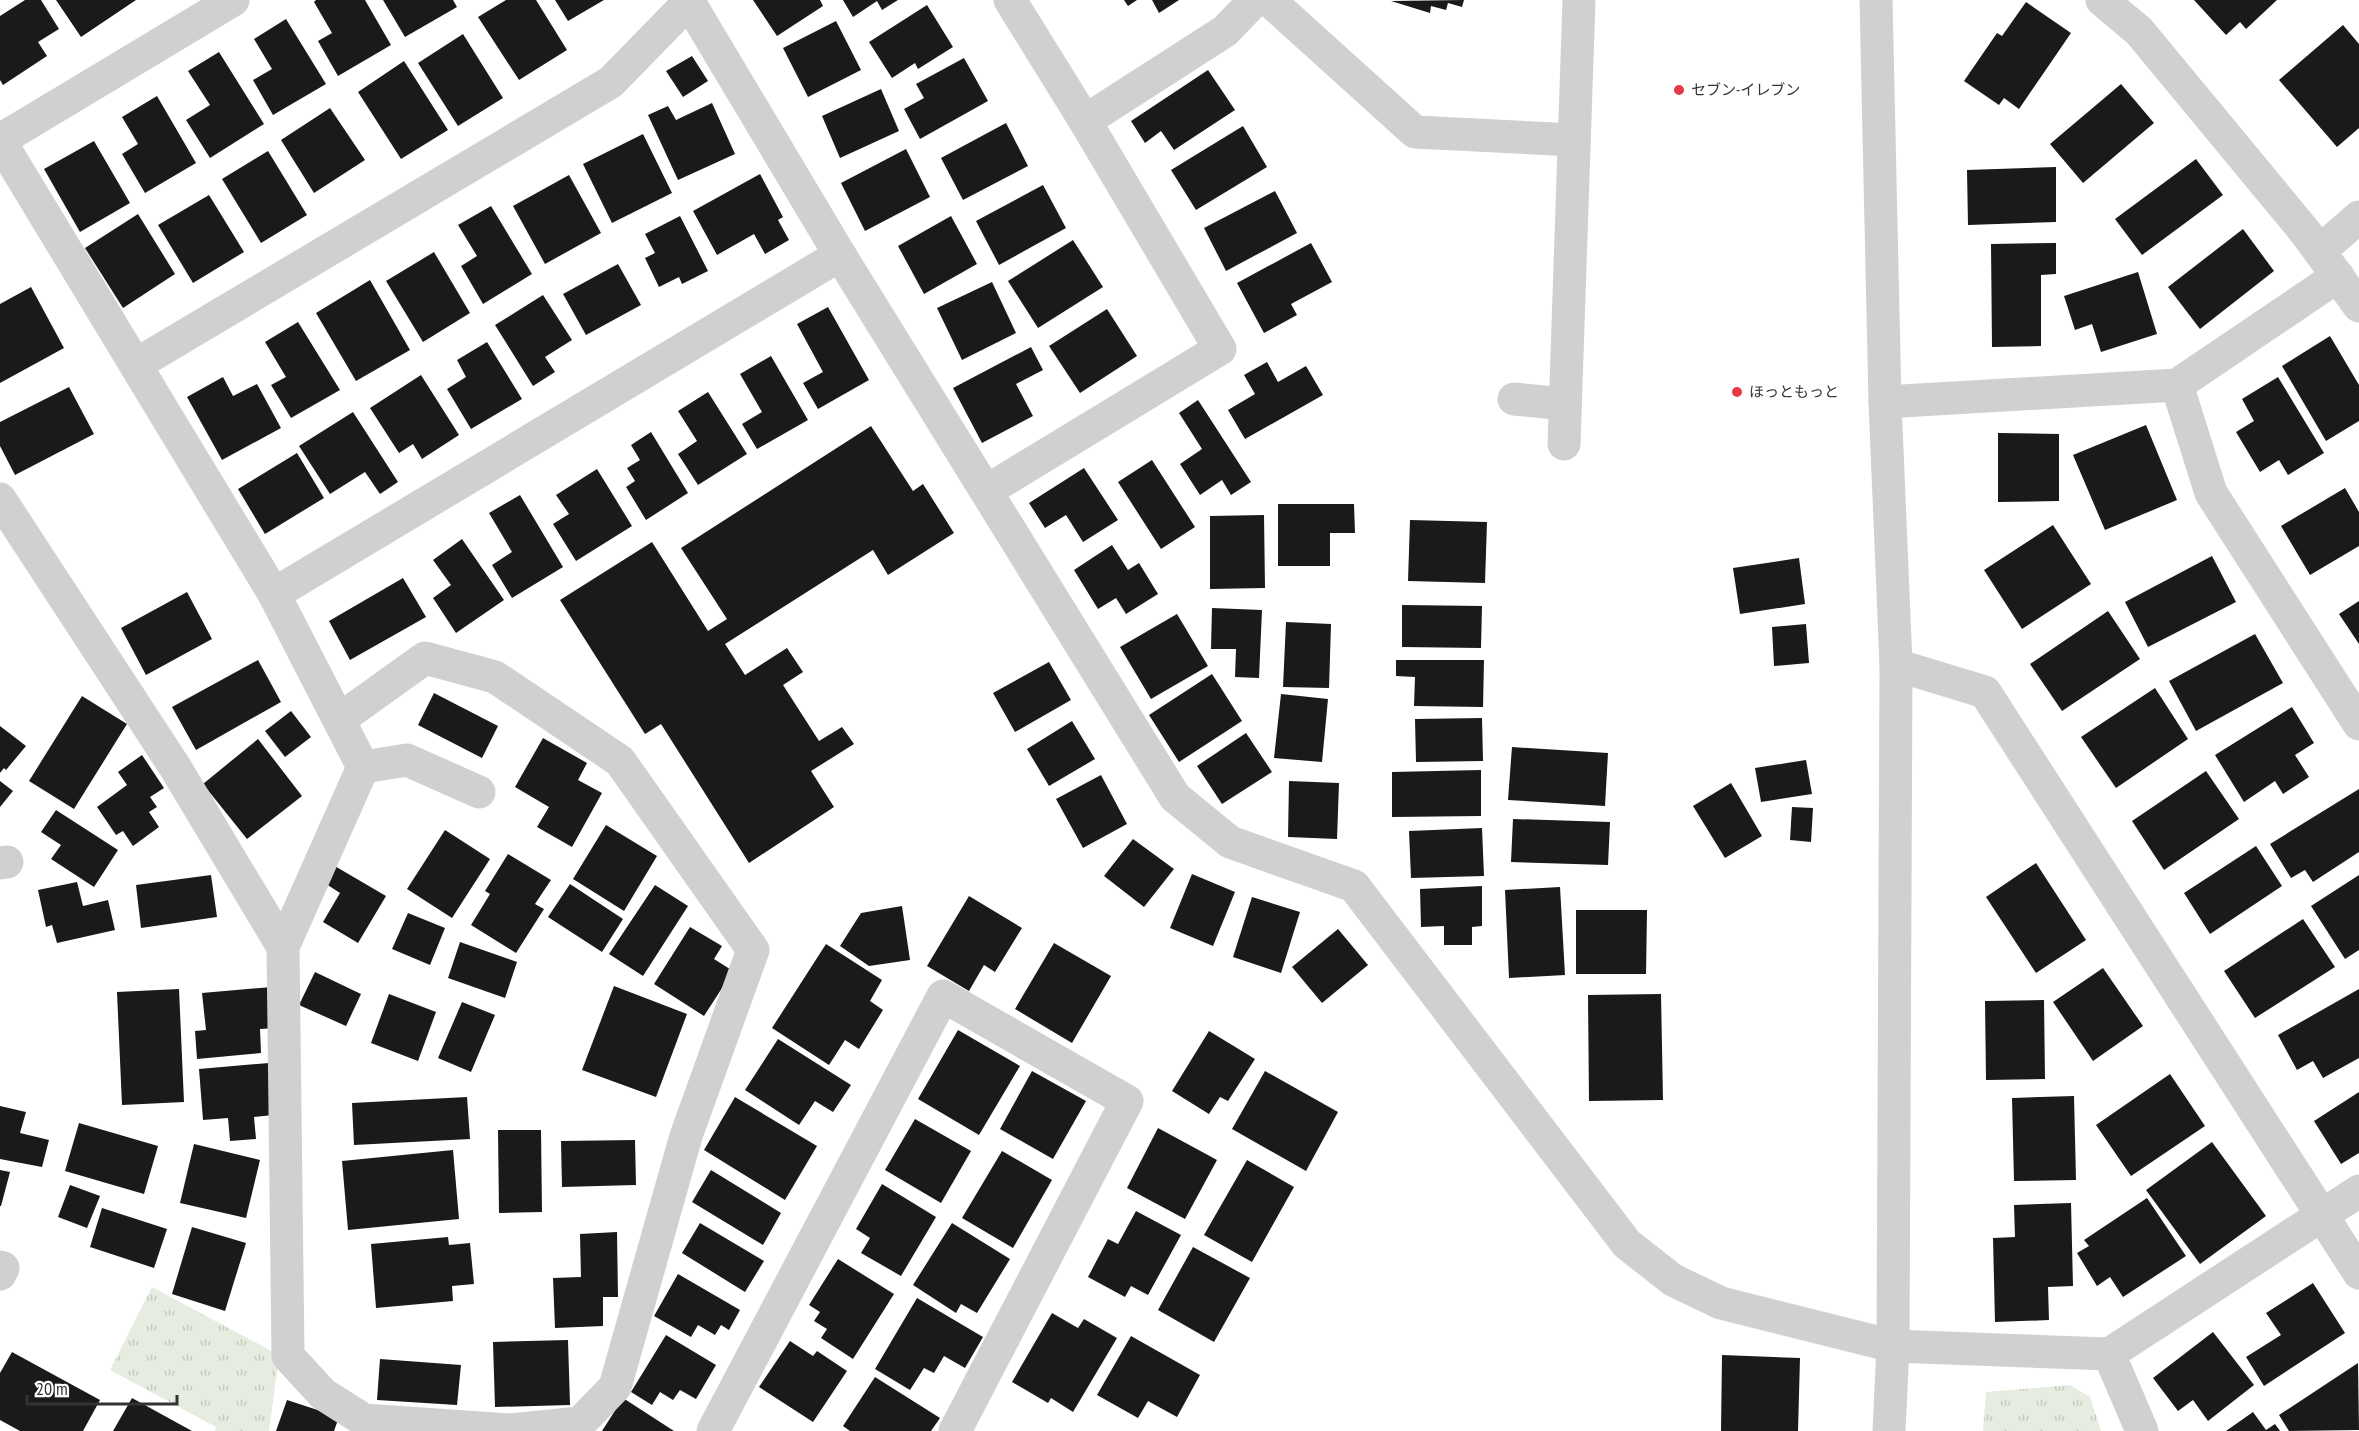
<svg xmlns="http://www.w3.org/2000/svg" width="2359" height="1431" font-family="'PT Sans Narrow','Noto Sans JP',sans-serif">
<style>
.park{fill:url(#park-tufts)}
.building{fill:#1a1a1a}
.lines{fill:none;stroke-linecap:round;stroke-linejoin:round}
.minor{stroke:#d0d0d0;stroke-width:33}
.tertiary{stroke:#d0d0d0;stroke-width:33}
.poi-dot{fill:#e63946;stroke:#fff;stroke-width:2}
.labels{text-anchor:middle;stroke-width:6;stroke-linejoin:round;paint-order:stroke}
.poi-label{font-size:15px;fill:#333;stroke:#fff;text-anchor:start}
</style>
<defs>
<pattern id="park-tufts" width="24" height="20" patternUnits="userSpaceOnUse" patternTransform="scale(1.5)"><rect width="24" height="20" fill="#e6ecdf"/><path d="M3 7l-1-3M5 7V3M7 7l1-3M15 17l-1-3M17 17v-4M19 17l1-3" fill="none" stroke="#c6cbc0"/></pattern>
</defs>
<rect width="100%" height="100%" fill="#fff"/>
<g class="park">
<path d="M152,1287L279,1355L269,1431H215L216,1427L110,1370Z"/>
<path d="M2070,1385L2090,1397L2101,1431H1983L1986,1392Z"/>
</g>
<g class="building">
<path d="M25,0H41L59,29L38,42L47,56L3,85L0,80V16Z"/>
<path d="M56,0H136L81,37Z"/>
<path d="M316,0H365L391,45L338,76L318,41L332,33L314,2Z"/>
<path d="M383,0H453L457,7L405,37Z"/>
<path d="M506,0H536L567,50L519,80L478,17Z"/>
<path d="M555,0H604L568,21Z"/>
<path d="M753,0H820L823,6L777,36Z"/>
<path d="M843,0H898L882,10L877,1L853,17Z"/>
<path d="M1124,0H1137L1128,6Z"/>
<path d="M1152,0H1179L1159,13Z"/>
<path d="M1464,0L1462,7L1448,3L1446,10L1431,6L1430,13L1391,1Z"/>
<path d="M2194,0H2277L2246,29L2240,22L2226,35Z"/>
<path d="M2026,2L2071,33L2019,109L2004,98L1999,105L1964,81L1997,33L2002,36Z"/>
<path d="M927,5L953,47L918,69L915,63L892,78L869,42Z"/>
<path d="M286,19L326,84L273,115L253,80L272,69L254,39Z"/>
<path d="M836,21L861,70L808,97L783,48Z"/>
<path d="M2343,25L2359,44V128L2337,147L2279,80Z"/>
<path d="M463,34L503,98L458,126L418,63Z"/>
<path d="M219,52L264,124L210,158L186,120L210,105L188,71Z"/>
<path d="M692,56L708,81L683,97L666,71Z"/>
<path d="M964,58L988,101L920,139L904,109L924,98L916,84Z"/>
<path d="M404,61L448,130L401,159L358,92Z"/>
<path d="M1208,70L1235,110L1174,150L1161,131L1145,143L1131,121Z"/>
<path d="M2121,84L2154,123L2083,183L2050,144Z"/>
<path d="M881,89L899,131L840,158L822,116Z"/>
<path d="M157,96L196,163L145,193L122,154L138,144L122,117Z"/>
<path d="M712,103L735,154L678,180L648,115L668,106L676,120Z"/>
<path d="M330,108L365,160L314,193L281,140Z"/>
<path d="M1006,123L1028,166L963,200L941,158Z"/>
<path d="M1243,126L1267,167L1196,210L1171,170Z"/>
<path d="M643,134L672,193L612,223L583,164Z"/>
<path d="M94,141L130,203L80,232L44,169Z"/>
<path d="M906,149L930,197L865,231L841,183Z"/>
<path d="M268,151L307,215L261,243L222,179Z"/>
<path d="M2196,159L2223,195L2142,255L2115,219Z"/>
<path d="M2056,167V222L1968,225L1967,170Z"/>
<path d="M760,174L783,217L778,220L789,240L765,254L754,234L717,255L693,211Z"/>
<path d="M569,175L601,233L545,264L513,206Z"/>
<path d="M1043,185L1066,228L999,265L976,221Z"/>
<path d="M1275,191L1297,233L1226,271L1204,228Z"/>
<path d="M209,195L244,252L193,283L158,225Z"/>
<path d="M491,206L532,274L483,304L461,266L477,256L458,225Z"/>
<path d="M138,214L175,274L123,308L85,248Z"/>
<path d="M680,216L708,271L682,284L679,277L659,287L645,258L655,253L645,234Z"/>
<path d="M951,216L977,264L924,294L898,246Z"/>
<path d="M2243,229L2274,271L2200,329L2168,287Z"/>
<path d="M1073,240L1103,287L1038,328L1008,281Z"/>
<path d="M1311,243L1332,282L1291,304L1297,315L1264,333L1237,283Z"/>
<path d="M2056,243V274L2041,275V346L1992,347L1991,244Z"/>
<path d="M434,252L470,313L423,342L386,281Z"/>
<path d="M618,264L641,305L586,335L563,294Z"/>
<path d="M2138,272L2157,334L2101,352L2092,324L2075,330L2064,296Z"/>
<path d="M370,280L410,350L356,381L316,313Z"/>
<path d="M992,282L1016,333L962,360L937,308Z"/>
<path d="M31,287L64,348L0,383V304Z"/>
<path d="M543,295L572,340L545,357L555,372L533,386L495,325Z"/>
<path d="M828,307L869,380L818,409L803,383L823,372L797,324Z"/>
<path d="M1107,309L1137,356L1080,393L1049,346Z"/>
<path d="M298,322L340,390L291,418L271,385L286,377L265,342Z"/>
<path d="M2330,336L2359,385V421L2326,441L2282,366Z"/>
<path d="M487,342L522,399L471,429L447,389L466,377L457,360Z"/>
<path d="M1031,347L1043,370L1016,384L1033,416L982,443L953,388Z"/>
<path d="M771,356L808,420L757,449L742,424L762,412L740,374Z"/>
<path d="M1267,362L1278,382L1306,366L1323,395L1245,439L1228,410L1255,394L1244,375Z"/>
<path d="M421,375L459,435L422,459L413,444L399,453L370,408Z"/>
<path d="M223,377L233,396L257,384L281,428L222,460L187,397Z"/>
<path d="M2278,377L2324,453L2288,475L2279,460L2260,472L2236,432L2254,421L2242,399Z"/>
<path d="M69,387L94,434L15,475L0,446V422Z"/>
<path d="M708,392L747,454L698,485L678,454L697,441L678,411Z"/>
<path d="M1198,400L1251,482L1231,495L1222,480L1200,495L1180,464L1202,449L1179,413Z"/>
<path d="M353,412L398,482L380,494L365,472L330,494L299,446Z"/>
<path d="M2146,425L2177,500L2105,530L2073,455Z"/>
<path d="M871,426L913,491L923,484L954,533L888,575L873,550L725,644L745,675L787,648L803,672L783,685L819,741L842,727L854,744L811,771L834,807L749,863L661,724L645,734L560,600L652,542L708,631L727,619L681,548Z"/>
<path d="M651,432L688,493L646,520L626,487L635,481L627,468L640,460L631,445Z"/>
<path d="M1998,433L2059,434V501L1998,502Z"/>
<path d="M297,453L324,498L265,534L238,489Z"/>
<path d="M1152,460L1195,527L1161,549L1118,482Z"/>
<path d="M1084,468L1118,520L1083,542L1066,515L1045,528L1029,503Z"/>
<path d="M597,469L632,526L576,561L553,524L569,514L556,495Z"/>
<path d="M2345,488L2359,512V546L2310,575L2281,526Z"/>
<path d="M520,495L563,567L512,598L492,565L512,552L489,513Z"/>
<path d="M1278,504H1354L1355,533H1330V566H1278Z"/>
<path d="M1264,515L1265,588L1210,589V516Z"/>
<path d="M1410,520L1487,522L1485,583L1408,581Z"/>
<path d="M2053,525L2091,584L2022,629L1984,570Z"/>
<path d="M462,539L504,600L456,633L433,598L451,585L433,560Z"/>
<path d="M1112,545L1128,570L1139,563L1158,594L1126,614L1116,598L1098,609L1074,570Z"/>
<path d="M2212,556L2236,602L2148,647L2125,602Z"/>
<path d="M1799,558L1805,604L1740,614L1733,568Z"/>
<path d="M403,578L426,617L350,660L329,621Z"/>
<path d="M187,592L212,639L146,675L121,628Z"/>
<path d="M2359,601V644L2339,614Z"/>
<path d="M1402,605L1482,606L1481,648L1402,647Z"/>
<path d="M1212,608L1262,610L1259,678L1235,677L1236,649H1211Z"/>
<path d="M2108,611L2140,659L2062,711L2030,664Z"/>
<path d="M1177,614L1208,666L1151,699L1120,647Z"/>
<path d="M1286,622L1331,624L1329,688L1283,687Z"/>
<path d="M1806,624L1809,663L1774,666L1772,627Z"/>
<path d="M2255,634L2283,683L2196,731L2169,681Z"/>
<path d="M258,660L281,702L196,750L172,707Z"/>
<path d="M1396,660H1484L1483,707L1414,706L1415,677L1396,676Z"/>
<path d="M1049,662L1071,700L1015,732L993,693Z"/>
<path d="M1212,674L1242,721L1179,762L1149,715Z"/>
<path d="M2155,688L2188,739L2116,788L2081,737Z"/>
<path d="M434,693L498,726L482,758L418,725Z"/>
<path d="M1281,694L1328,699L1322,762L1274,758Z"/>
<path d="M82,696L127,724L74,809L29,781Z"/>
<path d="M2292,707L2314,743L2295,755L2309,777L2283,794L2275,781L2244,802L2215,755Z"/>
<path d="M291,711L311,737L285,757L265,731Z"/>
<path d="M1482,718L1483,761L1416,762L1415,719Z"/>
<path d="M1072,721L1095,759L1049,786L1027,749Z"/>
<path d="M0,726L26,746L6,770L4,768L0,773Z"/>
<path d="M1246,733L1272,772L1222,804L1197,766Z"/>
<path d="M543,738L587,763L578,780L602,793L572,847L537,827L549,807L515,787Z"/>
<path d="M258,739L302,796L247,839L203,784Z"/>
<path d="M1512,747L1608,753L1605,806L1508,800Z"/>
<path d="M142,755L164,788L150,797L157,807L149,812L159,827L133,846L123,831L116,835L97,807L127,785L118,772Z"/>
<path d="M1806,760L1812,794L1761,802L1755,768Z"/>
<path d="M1481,770V816L1392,817V772Z"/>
<path d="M2206,771L2239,819L2164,870L2132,821Z"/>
<path d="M1101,775L1127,824L1083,848L1056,799Z"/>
<path d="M0,781L13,791L0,807Z"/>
<path d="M1289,781L1339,783L1337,839L1288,837Z"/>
<path d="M1731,783L1762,836L1725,858L1693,806Z"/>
<path d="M2359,789V852L2313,882L2305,870L2291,878L2270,844Z"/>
<path d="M1792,807L1813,808L1811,842L1790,840Z"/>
<path d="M56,810L118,850L94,887L51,859L61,845L41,832Z"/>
<path d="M1513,819L1610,822L1608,865L1511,862Z"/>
<path d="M606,825L657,856L624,911L573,879Z"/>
<path d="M1482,828L1484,876L1411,878L1409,831Z"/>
<path d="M445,830L490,859L452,918L407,889Z"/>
<path d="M1133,839L1174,869L1144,907L1104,876Z"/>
<path d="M2256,846L2282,886L2210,934L2184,893Z"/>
<path d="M508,854L551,880L535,904L544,909L516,953L471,925L490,894L485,891Z"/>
<path d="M2036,863L2086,940L2036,973L1986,897Z"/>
<path d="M333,865L386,896L358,943L323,922L340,893L323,882Z"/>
<path d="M1192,874L1235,892L1213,946L1170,928Z"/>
<path d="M211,875L217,917L141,928L136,885Z"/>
<path d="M2359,875V950L2345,959L2311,906Z"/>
<path d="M77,882L83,906L108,900L115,930L57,943L52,925L46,927L38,890Z"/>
<path d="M570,884L623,919L602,952L548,917Z"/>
<path d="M655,885L688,906L643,976L609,954Z"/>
<path d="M1482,886V926L1472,927V945H1444V926L1421,927L1420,889Z"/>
<path d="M1560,887L1565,975L1509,978L1505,890Z"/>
<path d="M969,896L1022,928L995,972L984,965L969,991L927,966Z"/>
<path d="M1252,897L1300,912L1281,973L1233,957Z"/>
<path d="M902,906L910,960L869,966L840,946L861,913Z"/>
<path d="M1576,910H1647L1646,974H1576Z"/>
<path d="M408,913L445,928L430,965L392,949Z"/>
<path d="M2303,919L2335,967L2255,1018L2224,971Z"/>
<path d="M690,927L722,946L714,959L733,971L704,1016L654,984Z"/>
<path d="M1338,929L1368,965L1322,1003L1292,967Z"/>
<path d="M460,942L517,962L505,998L448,978Z"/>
<path d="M1054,943L1111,976L1072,1043L1015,1009Z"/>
<path d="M826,944L882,980L870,1001L883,1010L859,1049L845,1040L829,1065L772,1028Z"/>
<path d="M2103,968L2143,1026L2093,1061L2053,1002Z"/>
<path d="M315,972L361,994L346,1026L299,1005Z"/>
<path d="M614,986L687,1014L656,1097L582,1070Z"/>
<path d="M272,987L276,1028L260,1029L261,1053L197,1059L195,1031L206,1030L202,993Z"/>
<path d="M179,989L184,1102L122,1105L117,992Z"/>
<path d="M2359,989V1058L2323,1078L2313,1061L2297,1070L2278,1035Z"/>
<path d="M389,994L436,1012L418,1061L371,1043Z"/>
<path d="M1661,994L1663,1100L1589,1101L1588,995Z"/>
<path d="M2044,1000L2045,1079L1986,1080L1985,1001Z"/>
<path d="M462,1002L495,1015L471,1072L438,1058Z"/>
<path d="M958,1030L1020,1066L979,1135L918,1099Z"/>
<path d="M1209,1031L1255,1059L1228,1101L1220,1097L1209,1114L1172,1091Z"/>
<path d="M778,1039L851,1085L833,1112L815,1101L799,1125L745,1090Z"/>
<path d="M269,1063L273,1115L254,1117L256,1139L230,1141L228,1118L203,1120L199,1069Z"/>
<path d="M1032,1071L1086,1101L1053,1159L1000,1129Z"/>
<path d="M1265,1071L1338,1112L1306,1171L1232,1129Z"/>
<path d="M2170,1074L2205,1126L2131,1176L2096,1125Z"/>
<path d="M2359,1092V1153L2341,1164L2314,1121Z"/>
<path d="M2074,1096L2076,1180L2014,1181L2012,1098Z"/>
<path d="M467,1097L470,1139L354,1145L352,1103Z"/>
<path d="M735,1097L817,1146L785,1200L704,1150Z"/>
<path d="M0,1106L26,1112L20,1133L49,1140L42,1167L0,1159Z"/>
<path d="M915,1119L971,1151L941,1203L885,1170Z"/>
<path d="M79,1123L158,1146L144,1194L65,1171Z"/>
<path d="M1158,1128L1217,1160L1185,1219L1127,1188Z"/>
<path d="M498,1130H541L542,1212L499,1213Z"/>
<path d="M635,1140L636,1185L562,1187L561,1141Z"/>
<path d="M2212,1142L2266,1216L2200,1264L2146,1190Z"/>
<path d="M194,1144L260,1160L246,1218L180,1203Z"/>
<path d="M453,1150L459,1219L348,1230L342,1161Z"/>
<path d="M1002,1151L1052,1180L1013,1248L962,1218Z"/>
<path d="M1247,1160L1294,1187L1252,1262L1204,1235Z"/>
<path d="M0,1170L10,1172L1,1206H0Z"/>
<path d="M711,1170L781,1213L763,1245L692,1202Z"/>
<path d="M882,1184L936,1217L901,1276L861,1253L870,1238L856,1229Z"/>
<path d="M70,1185L100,1196L87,1228L58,1217Z"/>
<path d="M2147,1198L2186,1256L2123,1297L2110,1277L2097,1286L2077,1253L2089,1246L2084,1240Z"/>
<path d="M2071,1203L2073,1286L2048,1287L2049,1320L1995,1322L1993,1238L2015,1237L2014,1205Z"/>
<path d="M102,1208L167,1229L154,1268L90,1247Z"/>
<path d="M1136,1211L1181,1235L1148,1295L1131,1286L1125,1297L1088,1277L1108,1239L1118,1244Z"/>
<path d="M700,1223L764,1261L745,1292L682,1253Z"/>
<path d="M952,1223L1010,1259L977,1313L961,1304L956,1313L913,1285Z"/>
<path d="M192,1227L246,1243L225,1311L172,1294Z"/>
<path d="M617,1232L618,1297H603V1326L555,1328L553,1278L581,1277L580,1234Z"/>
<path d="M448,1237L449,1245L470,1243L474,1284L452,1286L453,1301L376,1308L371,1244Z"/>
<path d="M1193,1247L1250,1278L1214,1342L1158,1310Z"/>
<path d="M838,1259L894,1294L853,1359L821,1338L827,1329L814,1321L820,1312L809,1305Z"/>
<path d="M678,1274L740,1310L729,1330L721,1325L715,1335L698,1325L691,1337L654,1316Z"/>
<path d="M2313,1283L2345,1333L2264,1386L2246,1357L2281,1335L2266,1313Z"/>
<path d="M917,1298L983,1337L965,1368L944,1356L934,1373L924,1368L910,1390L875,1369Z"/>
<path d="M1052,1313L1078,1328L1084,1319L1117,1338L1073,1412L1051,1398L1048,1403L1012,1382Z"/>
<path d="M2213,1332L2254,1385L2208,1421L2193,1400L2178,1411L2153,1378Z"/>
<path d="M666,1335L716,1365L696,1399L680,1390L673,1400L660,1392L652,1405L631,1392Z"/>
<path d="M1131,1336L1200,1375L1177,1417L1148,1401L1138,1418L1097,1395Z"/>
<path d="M568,1340L570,1405L495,1407L493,1342Z"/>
<path d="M790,1341L813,1356L817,1351L847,1371L813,1422L759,1387Z"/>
<path d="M12,1352L100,1400L83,1431H20L0,1420V1373Z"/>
<path d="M1722,1355L1800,1358L1798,1431H1721Z"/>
<path d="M380,1359L461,1365L457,1405L377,1400Z"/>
<path d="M2358,1363L2359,1430L2289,1431L2279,1415Z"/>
<path d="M875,1377L940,1418L931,1431H850L843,1426Z"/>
<path d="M132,1398L192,1431H113Z"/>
<path d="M623,1398L674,1431H602Z"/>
<path d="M287,1400L339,1417L334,1431H276Z"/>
<path d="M2253,1412L2266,1430L2275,1424L2280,1431H2226Z"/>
</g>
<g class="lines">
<g class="minor">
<path d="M1269,0L1415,132L1574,140"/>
<path d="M2102,0L2139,31L2306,233L2359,306"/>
<path d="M689,2L840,255L1175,797L1230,842L1354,886L1627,1244L1673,1280L1721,1303L1893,1346L2109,1354"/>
<path d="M1085,121L1225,31L1255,0"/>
<path d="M0,140L233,0"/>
<path d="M0,141L274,594L363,767"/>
<path d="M2320,251L2359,217"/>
<path d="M137,364L611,82L691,0"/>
<path d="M2177,385L2211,493L2359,724"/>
<path d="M1514,399L1565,404"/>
<path d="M1885,402L2177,385L2338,276"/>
<path d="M1564,444L1579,0"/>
<path d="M988,490L1220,349L1085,121L1010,0"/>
<path d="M0,499L175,767L283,947"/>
<path d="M274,594L840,255"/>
<path d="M1896,665L1985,692L2359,1273"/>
<path d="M340,719L425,658L495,677L620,761L753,950L686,1136L615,1387L580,1423L510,1430L364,1420L323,1394L288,1356L283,947L363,767L407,760L479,792"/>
<path d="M0,863L7,862"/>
<path d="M0,1267L3,1268L0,1274"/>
<path d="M713,1431L943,996L1127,1101L955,1431"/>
<path d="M2142,1431L2109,1354L2359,1191"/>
</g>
<path class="tertiary" d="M1876,0L1885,402L1896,665L1893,1346L1889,1431"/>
</g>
<g class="poi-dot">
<circle cx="1679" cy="90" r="6"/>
<circle cx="1737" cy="392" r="6"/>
</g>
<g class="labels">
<g class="poi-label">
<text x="1691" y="95">セブン-イレブン</text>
<text x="1749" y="397">ほっともっと</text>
</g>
</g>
<path d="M27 1395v9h150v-9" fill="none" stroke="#333333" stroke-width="3"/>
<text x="36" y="1395" font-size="18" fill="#333333" stroke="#ffffff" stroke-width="4.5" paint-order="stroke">20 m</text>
</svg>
